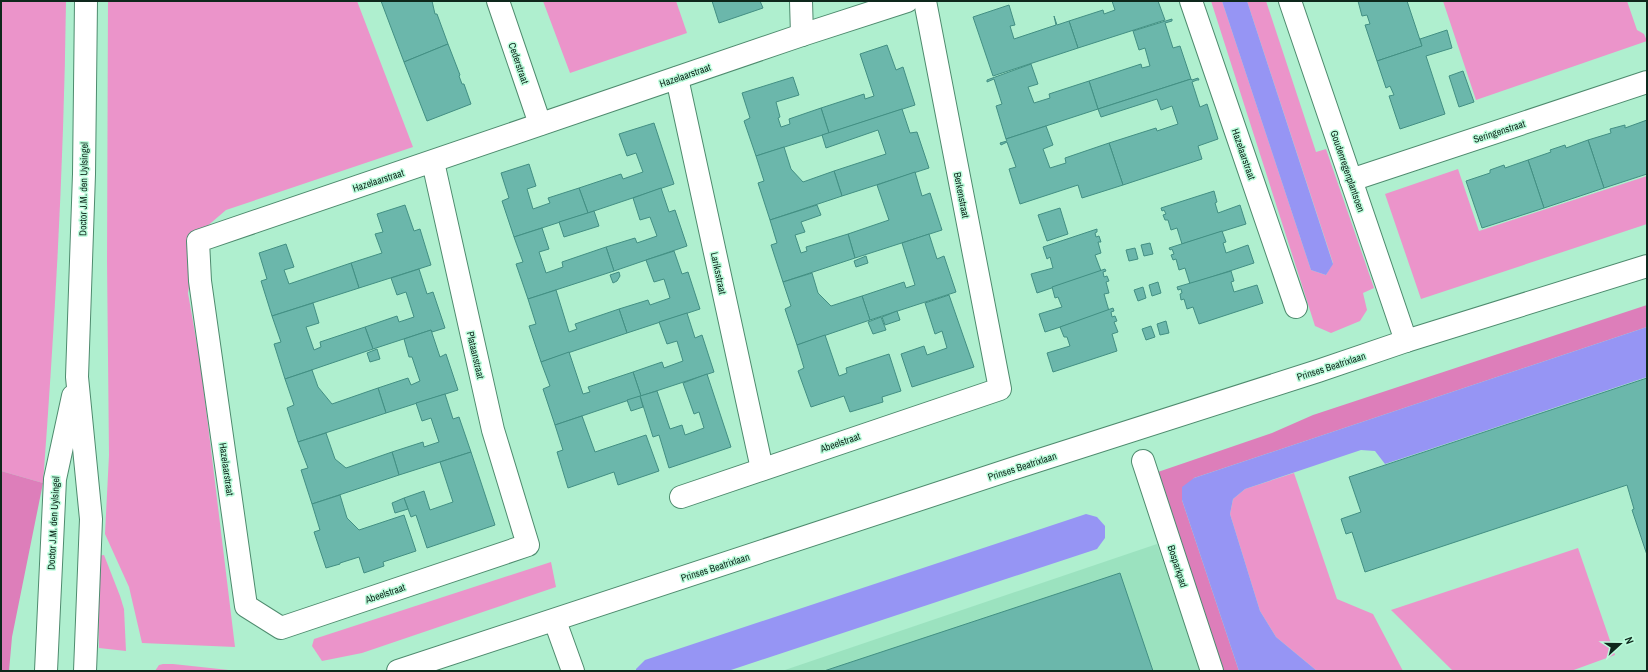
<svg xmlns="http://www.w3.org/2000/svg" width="1648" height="672" font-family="'Archivo Narrow',sans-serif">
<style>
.built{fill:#9be2bf}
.green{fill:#eb94ca}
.forest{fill:#dd7eba}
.water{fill:#9695f4}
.building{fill:#6bb7ab;stroke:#428f83}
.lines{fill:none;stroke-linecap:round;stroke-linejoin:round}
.minor-casing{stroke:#4e8b6e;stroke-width:24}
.minor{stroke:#fff;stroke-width:22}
.labels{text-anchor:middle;stroke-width:3;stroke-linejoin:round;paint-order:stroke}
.street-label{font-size:10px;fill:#0e281c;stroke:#bcfcdc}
</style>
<rect width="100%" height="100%" fill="#afefcf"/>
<path class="built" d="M1157,544L1201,671H782Z"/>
<g class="green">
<path d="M1,1H66C64,162 55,322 43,483L1,471Z"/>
<path d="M108,1H357L413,147L226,210L198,234L188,293L201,367L235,647L142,643L129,587L105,534L109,455L107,261Z"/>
<path d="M543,1H676L687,33L570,73Z"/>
<path d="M1211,1H1222L1311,270L1326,275L1333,263L1247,1H1266L1316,152L1326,149L1374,288L1363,293L1367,310L1360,321L1331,333L1315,326Z"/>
<path d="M1443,1H1627L1637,30L1644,34L1647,41L1476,100Z"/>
<path d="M1458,169L1479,231L1647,176V224L1421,299L1385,194Z"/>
<path d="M1294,473L1337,599L1373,614L1403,671H1317L1276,637L1260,611L1230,514L1233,499L1245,489Z"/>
<path d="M1578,548L1615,655L1571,671H1453L1391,610Z"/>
<path d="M104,555L120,596L124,609L126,651L99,648L97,556Z"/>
<path d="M551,562L556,587L362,653L322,661L312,646L314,639Z"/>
<path d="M163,664H173L238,671H155L159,665Z"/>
</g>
<g class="forest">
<path d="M1647,305V327L1194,478L1182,500L1239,671H1219L1155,473L1272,433L1313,415Z"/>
<path d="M1,471L43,483L12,637L9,671H1Z"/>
</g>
<g class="water">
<path d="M1222,1H1247L1333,264L1326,275L1311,270Z"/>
<path d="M1647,327V377L1385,464L1375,451L1361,450L1245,489L1233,499L1230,514L1260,611L1276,637L1317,671H1239L1182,500V487L1194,478Z"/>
<path d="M1086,514L1097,517L1105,526V538L1097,549L728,671H636V669L645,660Z"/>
</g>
<g class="building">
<path d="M381,1H432L435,14H437L448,44L404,62Z"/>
<path d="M712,1H760L763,8L719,23Z"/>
<path d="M1112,1H1158L1165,20L1078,48L1069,21L1103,10L1104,14L1115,10Z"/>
<path d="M1358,1H1407L1422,46L1377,61L1365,25L1370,24L1367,15L1362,16Z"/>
<path d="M1009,5L1015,25L1010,26L1014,39L1056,25L1054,16L1057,25L1069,21L1078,48L993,76L973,17Z"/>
<path d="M1172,19V21L1165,23L1173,48L1180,46L1191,79L1098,109L1089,81L1141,64L1142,68L1150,66L1145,48L1139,50L1133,31Z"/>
<path d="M1447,30L1452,48L1426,56L1445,114L1400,129L1389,96L1394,95L1390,86L1386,88L1377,61L1422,46L1420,39Z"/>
<path d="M448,44L460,75L459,76L462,84H464L471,104L427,121L404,62Z"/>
<path d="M887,45L896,70L903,67L915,105L829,133L821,108L864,94L865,99L874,96L860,54Z"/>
<path d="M1031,64L1038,84L1028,87L1034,103L1050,98L1049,94L1089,81L1098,109L1006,139L996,106L1002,104L994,79L987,82V80Z"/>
<path d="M1463,71L1474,102L1459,107L1449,76Z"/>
<path d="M793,77L799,95L776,102L780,117L778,118L781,127L790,124L789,119L821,108L829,133L756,156L744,121L750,118L742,93Z"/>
<path d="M1198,78L1199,80H1197L1192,82L1200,107L1207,104L1218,139L1198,146L1202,159L1123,185L1109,143L1156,128L1157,131L1178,124L1172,106L1161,110L1157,99L1101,117L1098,109L1191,79L1192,80Z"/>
<path d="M902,109L910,133L917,132L929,168L842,196L834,171L886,154L878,130L826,148L822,135Z"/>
<path d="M1647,120V174L1604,188L1588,140L1611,133L1610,129L1625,125V128Z"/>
<path d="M654,123L674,184L588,213L579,188L621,174L623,179L643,172L636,153L627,156L619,134Z"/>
<path d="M1046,126L1053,145L1043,149L1050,168L1066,163L1065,158L1109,143L1123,185L1082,198L1078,185L1020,204L1009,169L1016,167L1007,142L1001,145L1000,143L1007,141L1006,139Z"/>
<path d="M1588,140L1604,188L1544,208L1528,160L1551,152L1550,150L1565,145L1566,148Z"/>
<path d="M784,147L791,169L803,182L834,171L842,196L770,220L758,183L764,181L756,156Z"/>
<path d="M1528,160L1544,208L1482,228L1466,181L1490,173V170L1504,165L1505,168Z"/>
<path d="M529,164L536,186L527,189L533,209L550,203L548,198L579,188L588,213L514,237L502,201L509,198L501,173Z"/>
<path d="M915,172L922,196L930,193L942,230L855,258L848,234L889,220L877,185Z"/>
<path d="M661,188L669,212L675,210L687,246L614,271L606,247L635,238L637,243L657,236L650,217L640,220L633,198Z"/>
<path d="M1214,191L1217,202L1215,203L1218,213L1240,205L1246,224L1182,244L1177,228L1171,230L1168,220H1165L1163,215L1166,214L1164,210L1162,211L1161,208Z"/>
<path d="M405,205L414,231L420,229L431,265L359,288L351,263L382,253L375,234L383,232L377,214Z"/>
<path d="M817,205L821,215L801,222L805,232L795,235L801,253L807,251L806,247L848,234L855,258L783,282L771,245L777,243L770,220Z"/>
<path d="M1060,208L1068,234L1047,241L1038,215Z"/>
<path d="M594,211L599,226L564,237L559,222Z"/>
<path d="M542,228L549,249L539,252L546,273L563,267L562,262L606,247L614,271L528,299L516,264L523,262L514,237Z"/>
<path d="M1097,229V232L1095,233L1096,237L1099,236L1101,242H1098L1101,253L1095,255L1101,271L1037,293L1031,274L1053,268L1050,257L1047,259L1043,247Z"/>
<path d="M1222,231L1226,242L1223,243L1226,253L1248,245L1254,263L1190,284L1185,268L1179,270L1176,259L1173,260L1171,255L1174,254L1172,249L1170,250L1169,248Z"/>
<path d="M929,234L937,259L944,256L956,292L870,320L862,296L904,282L906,288L915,285L902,243Z"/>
<path d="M1150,243L1153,254L1144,256L1141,245Z"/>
<path d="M286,244L294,267L284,270L289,284L351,263L359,288L272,316L261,281L267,279L259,253Z"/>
<path d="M1135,248L1138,259L1129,261L1126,250Z"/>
<path d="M674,251L682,274L688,272L700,309L627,333L619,309L648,300L650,305L670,298L664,279L654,282L646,260Z"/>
<path d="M866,256L868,263L856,267L854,261Z"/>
<path d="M419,269L427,294L433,292L445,328L432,332L431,330L373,349L365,327L397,316L399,322L414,317L406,292L397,295L391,278Z"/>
<path d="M1105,269L1106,271L1103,272L1104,277L1107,276L1109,281L1106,282L1109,293L1104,294L1109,311L1045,332L1039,314L1062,307L1058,297L1055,298L1052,287Z"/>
<path d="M1231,271L1234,281L1231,282L1234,292L1257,285L1263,303L1199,324L1193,307L1187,309L1184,299L1181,300L1180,294L1182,293L1181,289L1178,290L1177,287Z"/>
<path d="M619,272L620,276L617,281L613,283L610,275Z"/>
<path d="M812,273L818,293L831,306L862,296L870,320L797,345L785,309L791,306L783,282Z"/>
<path d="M1158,282L1161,293L1152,296L1149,285Z"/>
<path d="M1143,287L1146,298L1138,301L1134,290Z"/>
<path d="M556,290L569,332L577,329L575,324L619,309L627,333L541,362L529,326L536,324L528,299Z"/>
<path d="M949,295L974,367L912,387L901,354L924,346L927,355L947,348L942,331L935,334L925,303Z"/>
<path d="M313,303L319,323L306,327L314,350L321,347L320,342L365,327L373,349L285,379L274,344L281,342L272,316Z"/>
<path d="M1113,308L1114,311L1111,312L1112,317L1115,316L1117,321L1114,322L1118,332L1112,334L1117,351L1053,372L1047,353L1070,346L1067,337H1064L1060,327Z"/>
<path d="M897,311L900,320L885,325L882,317Z"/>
<path d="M687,313L695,338L702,335L714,372L641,396L633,372L662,362L664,368L683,361L677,341L667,344L659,322Z"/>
<path d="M881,317L886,330L873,334L868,322Z"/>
<path d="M1166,321L1169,333L1160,335L1157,324Z"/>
<path d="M1151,326L1155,337L1146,340L1142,329Z"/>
<path d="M431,330L440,357L446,354L458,390L386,413L378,388L408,378L411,385L420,381L412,357H409L404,339Z"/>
<path d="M825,335L839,376L847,373L846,368L889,354L901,391L882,397L883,402L850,412L844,396L811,407L798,371L804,368L797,345Z"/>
<path d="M377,349L380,359L370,362L367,353Z"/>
<path d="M569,352L583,394L590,392L588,387L633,372L641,396L555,425L543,389L550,386L541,362Z"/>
<path d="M312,370L318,387L332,404L378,388L386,413L298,442L287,408L294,405L285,379Z"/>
<path d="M707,374L731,447L669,468L659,435L653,437L640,396L657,391L670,429L682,425L685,435L704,428L699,412L694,414L683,383Z"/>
<path d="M1647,378V555L1632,510L1634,509L1627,485L1365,572L1352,532L1346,534L1341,519L1361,512L1349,477Z"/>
<path d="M445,394L453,419L459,417L471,452L399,475L392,452L423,442L424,447L439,442L431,418L422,421L416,403Z"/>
<path d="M640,396L643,407L631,411L627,400Z"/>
<path d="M582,416L595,452L646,435L659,471L618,485L614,472L568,488L557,452L563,450L555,425Z"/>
<path d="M326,433L335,459L346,468L392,452L399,475L312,504L301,470L308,468L298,442Z"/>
<path d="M471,452L495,525L427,548L416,515L411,517L404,498L424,491L430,510L453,502L440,462Z"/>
<path d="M340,495L347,518L359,530L404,515L416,551L383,562L384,566L364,573L359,557L340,563V564L326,568L314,532L320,530L312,504Z"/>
<path d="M404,498L408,509L395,513L392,503Z"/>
<path d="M1120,573L1153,671H824Z"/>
</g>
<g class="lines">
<g class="minor-casing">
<g id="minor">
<path d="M498,1L540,124"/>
<path d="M801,1L802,35"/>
<path d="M1191,1L1296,307"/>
<path d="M1290,1L1406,341"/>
<path d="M677,78L762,469"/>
<path d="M433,162L493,430L528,545L281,628L246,606L200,281L198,241L802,35L907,1"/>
<path d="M1351,180L1647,82"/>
<path d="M1143,461L1212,671"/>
<path d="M681,497L1000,389L925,1"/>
<path d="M555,621L573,671"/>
<path d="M46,671L55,479L73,396"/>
<path d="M85,671L91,519L77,377L84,174L86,1"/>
<path d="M398,671L1021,466L1318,371L1406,341L1647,266"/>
</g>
</g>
<use href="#minor" class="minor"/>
</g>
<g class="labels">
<g class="street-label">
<text transform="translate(519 63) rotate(71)" y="4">Cederstraat</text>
<text transform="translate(685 75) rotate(-19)" y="4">Hazelaarstraat</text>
<text transform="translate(1499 131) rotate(-18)" y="4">Seringenstraat</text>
<text transform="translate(1244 154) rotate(71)" y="4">Hazelaarstraat</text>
<text transform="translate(1348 171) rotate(71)" y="4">Goudenregenplantsoen</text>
<text transform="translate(378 180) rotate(-18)" y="4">Hazelaarstraat</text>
<text transform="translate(83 189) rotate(-89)" y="4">Doctor J.M. den Uylsingel</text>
<text transform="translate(962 195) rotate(79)" y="4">Berkenstraat</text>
<text transform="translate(719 273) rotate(78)" y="4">Lariksstraat</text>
<text transform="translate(476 355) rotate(77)" y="4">Plataanstraat</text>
<text transform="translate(1331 366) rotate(-18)" y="4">Prinses Beatrixlaan</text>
<text transform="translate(840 442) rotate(-19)" y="4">Abeelstraat</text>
<text transform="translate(1022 466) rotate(-18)" y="4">Prinses Beatrixlaan</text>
<text transform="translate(227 469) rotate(82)" y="4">Hazelaarstraat</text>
<text transform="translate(53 523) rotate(-87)" y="4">Doctor J.M. den Uylsingel</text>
<text transform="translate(1178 566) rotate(72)" y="4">Bosparkpad</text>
<text transform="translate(715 567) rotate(-18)" y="4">Prinses Beatrixlaan</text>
<text transform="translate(385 593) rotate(-19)" y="4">Abeelstraat</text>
</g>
</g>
<rect width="1648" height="672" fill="none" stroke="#0e281c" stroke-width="4"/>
<g transform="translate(1620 644) rotate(69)" stroke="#bcfcdc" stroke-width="3" paint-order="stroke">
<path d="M0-3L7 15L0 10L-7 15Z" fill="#0e281c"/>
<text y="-6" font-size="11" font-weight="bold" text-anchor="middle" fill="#0e281c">N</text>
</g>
</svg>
